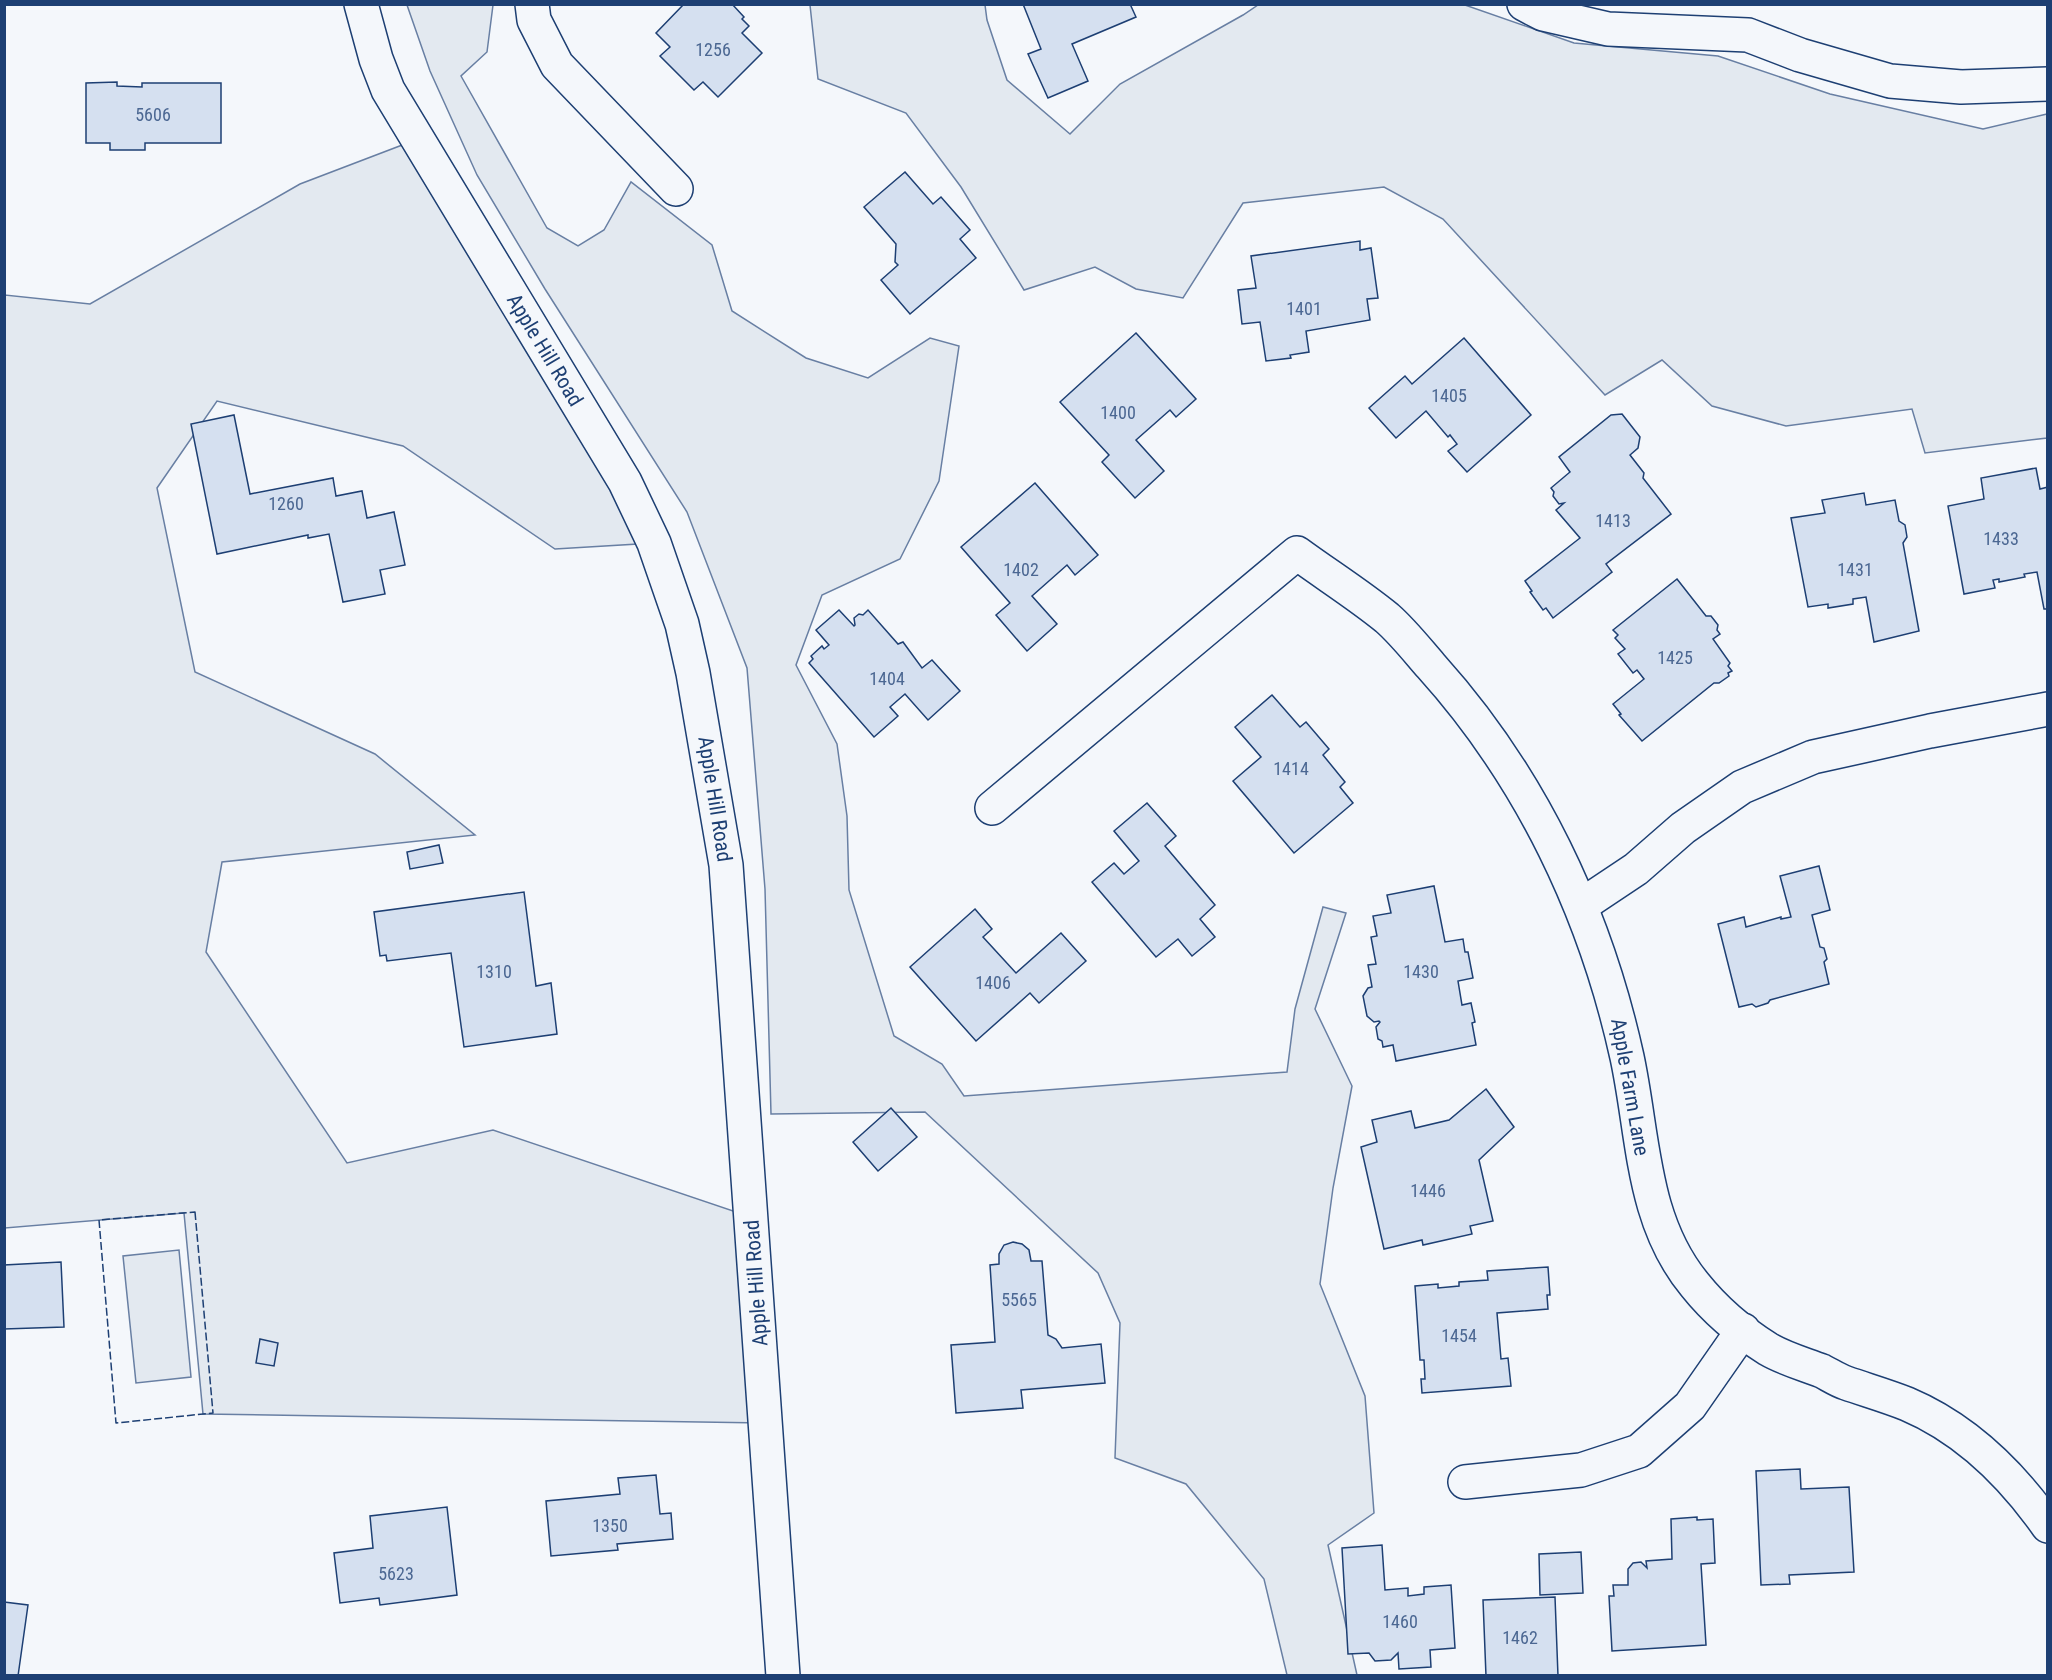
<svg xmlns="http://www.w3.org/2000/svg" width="2052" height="1680" font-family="'Roboto Condensed',sans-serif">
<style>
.green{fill:#e3e9f0;stroke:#687fa3;stroke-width:1.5}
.building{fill:#d5e0f0;stroke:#1d3f73;stroke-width:1.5}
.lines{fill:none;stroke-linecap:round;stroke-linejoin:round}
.minor-casing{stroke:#1d3f73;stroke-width:36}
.minor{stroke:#f4f7fb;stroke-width:33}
.fence{stroke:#1d3f73;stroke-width:1.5;stroke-dasharray:8 3;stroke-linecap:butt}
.labels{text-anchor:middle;stroke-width:4.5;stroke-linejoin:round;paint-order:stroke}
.number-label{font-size:18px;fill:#4b6792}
.street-label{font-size:21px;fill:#1d3f73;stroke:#f4f7fb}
</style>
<rect width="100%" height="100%" fill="#f4f7fb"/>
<g class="green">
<path d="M407,5H493L487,52L461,76L547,228L578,246L604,230L631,182L712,245L732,311L806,358L868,378L930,338L959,346L939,481L900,559L822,595L796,665L837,744L847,816L849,890L894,1036L942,1064L964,1096L1287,1072L1295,1009L1323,907L1346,913L1315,1009L1352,1086L1333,1188L1320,1284L1365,1396L1374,1513L1328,1545L1357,1675H1287L1264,1579L1186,1484L1115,1458L1120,1323L1098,1273L925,1112L771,1114L765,889L747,668L687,512L545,289L477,175L430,71Z"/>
<path d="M1258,5H1465L1574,43L1718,56L1830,94L1983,129L2047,114V438L1925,453L1912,409L1786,426L1712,406L1662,360L1605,395L1443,219L1384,187L1243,203L1183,298L1136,289L1095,267L1024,290L961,187L906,113L818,79L810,5H985L987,20L1007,80L1070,134L1120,84L1243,15Z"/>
<path d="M418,139L654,543L555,549L403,446L217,401L157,488L195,672L375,754L475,835L222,862L206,952L347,1163L493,1130L751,1217L765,1423L203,1414L184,1213L5,1228V295L90,304L300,184Z"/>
<path d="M179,1250L191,1377L136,1383L123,1256Z"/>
</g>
<g class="building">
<path d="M684,4H732L744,17L742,19L749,26L742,33L762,53L718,97L703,82L694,90L660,56L670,47L656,33Z"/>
<path d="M1023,4H1130L1136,17L1072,44L1088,81L1048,98L1028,54L1041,49Z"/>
<path d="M117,82V86L142,87V83H221V143H145V150H110V143H86V83Z"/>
<path d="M905,172L933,204L941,197L970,230L960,239L976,258L910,314L881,280L898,265L895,262L896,244L864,207Z"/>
<path d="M1360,241V250L1371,248L1378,298L1367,299L1370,320L1306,331L1309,352L1290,355L1291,358L1266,361L1260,322L1242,324L1238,290L1256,288L1251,256Z"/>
<path d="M1136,333L1196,399L1176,417L1170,410L1136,440L1164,471L1135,498L1102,462L1109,455L1060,402Z"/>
<path d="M1464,338L1531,415L1467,472L1448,451L1457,444L1450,435L1448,437L1426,411L1396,438L1369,408L1405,376L1412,384Z"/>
<path d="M1622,414L1640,437L1638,448L1630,455L1644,473L1643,478L1671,514L1606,564L1612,572L1553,618L1546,608L1543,610L1530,592L1532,591L1525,581L1580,538L1556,510L1564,503L1559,504L1553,496L1554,492L1551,488L1570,472L1559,457L1611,415Z"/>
<path d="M234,415L250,494L333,478L336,496L362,491L367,518L394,512L405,565L380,570L385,594L343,602L329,534L308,538V535L217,554L191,424Z"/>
<path d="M2036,468L2040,489L2048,487V609H2044L2037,572L2024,574L2025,577L1999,582V579L1993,580L1995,588L1964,594L1948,506L1984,499L1981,478Z"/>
<path d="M1035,483L1098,555L1075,575L1067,565L1032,596L1057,624L1027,651L996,615L1010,603L961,547Z"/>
<path d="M1864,493L1866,505L1895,500L1899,521L1905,525L1907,537L1903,543L1919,631L1874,642L1866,597L1853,599V604L1828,608V604L1808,607L1791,518L1825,513L1822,500Z"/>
<path d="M1677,579L1706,616H1711L1718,625L1717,630L1720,634L1713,639L1730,663L1728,666L1732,671L1728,673L1729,676L1719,683H1714L1642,741L1619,715L1621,714L1613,704L1644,679L1637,670L1633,673L1618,654L1625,649L1615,638L1618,635L1613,630Z"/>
<path d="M839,610L854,626L855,625L854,618L859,614L863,615L868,610L898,644L903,642L922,668L932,660L960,691L928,720L905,694L890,707L898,716L874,737L809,663L813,659L811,656L822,646L824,649L829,645L816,630Z"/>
<path d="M1272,695L1300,727L1306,722L1329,749L1323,755L1345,782L1340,787L1353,803L1294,853L1233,781L1261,757L1235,727Z"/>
<path d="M1147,803L1176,836L1165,846L1215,905L1200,919L1215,937L1192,956L1178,939L1156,957L1092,882L1114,863L1124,874L1139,861L1114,831Z"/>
<path d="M439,845L443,863L410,869L407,852Z"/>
<path d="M1819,866L1830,910L1812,915L1820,947L1824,948L1827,959L1824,962L1829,984L1770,1000L1768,1003L1756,1007L1752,1004L1739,1007L1718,924L1744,917L1746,927L1781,917V919L1791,917L1780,876Z"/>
<path d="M1434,886L1445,942L1463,939L1465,952H1468L1473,978L1458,981L1462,1005L1471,1003L1475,1022L1472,1023L1476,1045L1396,1061L1393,1045L1383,1047L1382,1041L1378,1039L1376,1027L1380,1022L1379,1021L1374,1022L1367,1016L1363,996L1368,988L1372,987L1368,965L1376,964L1371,937L1377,936L1373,916L1391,913L1387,895Z"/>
<path d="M524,892L536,986L551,983L557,1034L464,1047L451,953L387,961L386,955L380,956L374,912Z"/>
<path d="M975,909L992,929L983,937L1016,973L1061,933L1086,961L1039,1003L1030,993L976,1041L910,967Z"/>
<path d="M1486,1089L1514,1127L1479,1160L1493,1221L1470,1226L1472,1234L1423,1245L1422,1240L1384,1249L1361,1147L1377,1142L1372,1120L1411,1111L1415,1128L1449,1120Z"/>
<path d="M891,1108L917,1137L878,1171L853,1142Z"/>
<path d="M1013,1242L1022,1244L1029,1250L1031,1261H1042L1048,1335L1056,1339L1062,1348L1101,1344L1105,1383L1021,1390L1023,1408L956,1413L951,1345L995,1342L990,1265L999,1264V1254L1004,1245Z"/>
<path d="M61,1262L64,1327L4,1329V1265Z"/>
<path d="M1548,1267L1550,1295H1547L1548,1309L1497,1313L1501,1359L1508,1358L1511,1386L1422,1393L1421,1379H1425L1424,1360H1420L1415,1286L1438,1284V1288L1459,1286V1282L1488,1280L1487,1271Z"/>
<path d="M260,1339L278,1343L274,1366L256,1363Z"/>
<path d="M1800,1469L1801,1489L1849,1487L1854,1572L1789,1575L1790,1584L1761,1585L1756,1471Z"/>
<path d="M656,1475L660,1514L671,1513L673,1539L617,1544L618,1550L551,1556L546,1501L620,1494L618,1478Z"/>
<path d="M447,1507L457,1595L380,1605L379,1598L340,1603L334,1553L373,1548L370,1516Z"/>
<path d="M1697,1517V1520L1713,1519L1715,1563L1701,1564L1706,1645L1612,1651L1609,1596H1614L1613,1585H1628V1569L1633,1563L1641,1562L1647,1568L1646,1561L1672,1559L1671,1519Z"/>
<path d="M1382,1545L1385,1590L1408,1588V1596L1424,1594V1587L1451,1585L1455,1648L1430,1650L1431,1667L1399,1669L1398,1653L1391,1660L1375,1661L1369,1653L1348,1654L1342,1548Z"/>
<path d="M1581,1552L1583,1593L1540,1595L1539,1554Z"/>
<path d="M1555,1597L1558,1676H1486L1483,1600Z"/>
<path d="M4,1602L28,1605L18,1676H4Z"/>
</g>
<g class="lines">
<g class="minor-casing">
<g id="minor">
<path d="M361,4L376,59L388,90L625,482L654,543L682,624L693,673L726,865L783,1676"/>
<path d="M532,4L534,20L557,65L676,189"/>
<path d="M1524,4L1543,14L1608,29L1748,35L1800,55L1890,81L1961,87L2048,84"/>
<path d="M992,808L1297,553C1327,575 1359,595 1387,618C1403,632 1417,650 1431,666C1531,777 1595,912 1627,1057C1644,1136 1641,1220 1695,1285C1715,1310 1741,1332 1768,1349C1785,1359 1804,1364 1822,1371C1830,1375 1837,1380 1846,1383C1866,1390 1887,1396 1907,1404C1966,1429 2012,1475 2048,1526"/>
<path d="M1582,905L1636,869L1683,828L1742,787L1813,757L1930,731L2048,709"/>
<path d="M1465,1482L1581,1470L1639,1451L1690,1406L1743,1330"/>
</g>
</g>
<use href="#minor" class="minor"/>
<path class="fence" d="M195,1212L213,1413L116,1423L99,1220Z"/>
</g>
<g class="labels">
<g class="number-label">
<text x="713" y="56">1256</text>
<text x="153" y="121">5606</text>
<text x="1304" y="315">1401</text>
<text x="1449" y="402">1405</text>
<text x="1118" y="419">1400</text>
<text x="286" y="510">1260</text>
<text x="1613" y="527">1413</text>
<text x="2001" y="545">1433</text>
<text x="1021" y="576">1402</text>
<text x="1855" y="576">1431</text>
<text x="1675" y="664">1425</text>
<text x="887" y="685">1404</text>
<text x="1291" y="775">1414</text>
<text x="494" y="978">1310</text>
<text x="1421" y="978">1430</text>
<text x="993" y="989">1406</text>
<text x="1428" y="1197">1446</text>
<text x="1019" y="1306">5565</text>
<text x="1459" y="1342">1454</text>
<text x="610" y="1532">1350</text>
<text x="396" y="1580">5623</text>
<text x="1400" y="1628">1460</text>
<text x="1520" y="1644">1462</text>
</g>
<g class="street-label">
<text transform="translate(545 350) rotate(59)" y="7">Apple Hill Road</text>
<text transform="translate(715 799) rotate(81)" y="7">Apple Hill Road</text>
<text transform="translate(1630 1087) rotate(80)" y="7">Apple Farm Lane</text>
<text transform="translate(756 1283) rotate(-94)" y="7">Apple Hill Road</text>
</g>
</g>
<rect width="2052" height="1680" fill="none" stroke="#1d3f73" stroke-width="12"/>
</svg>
